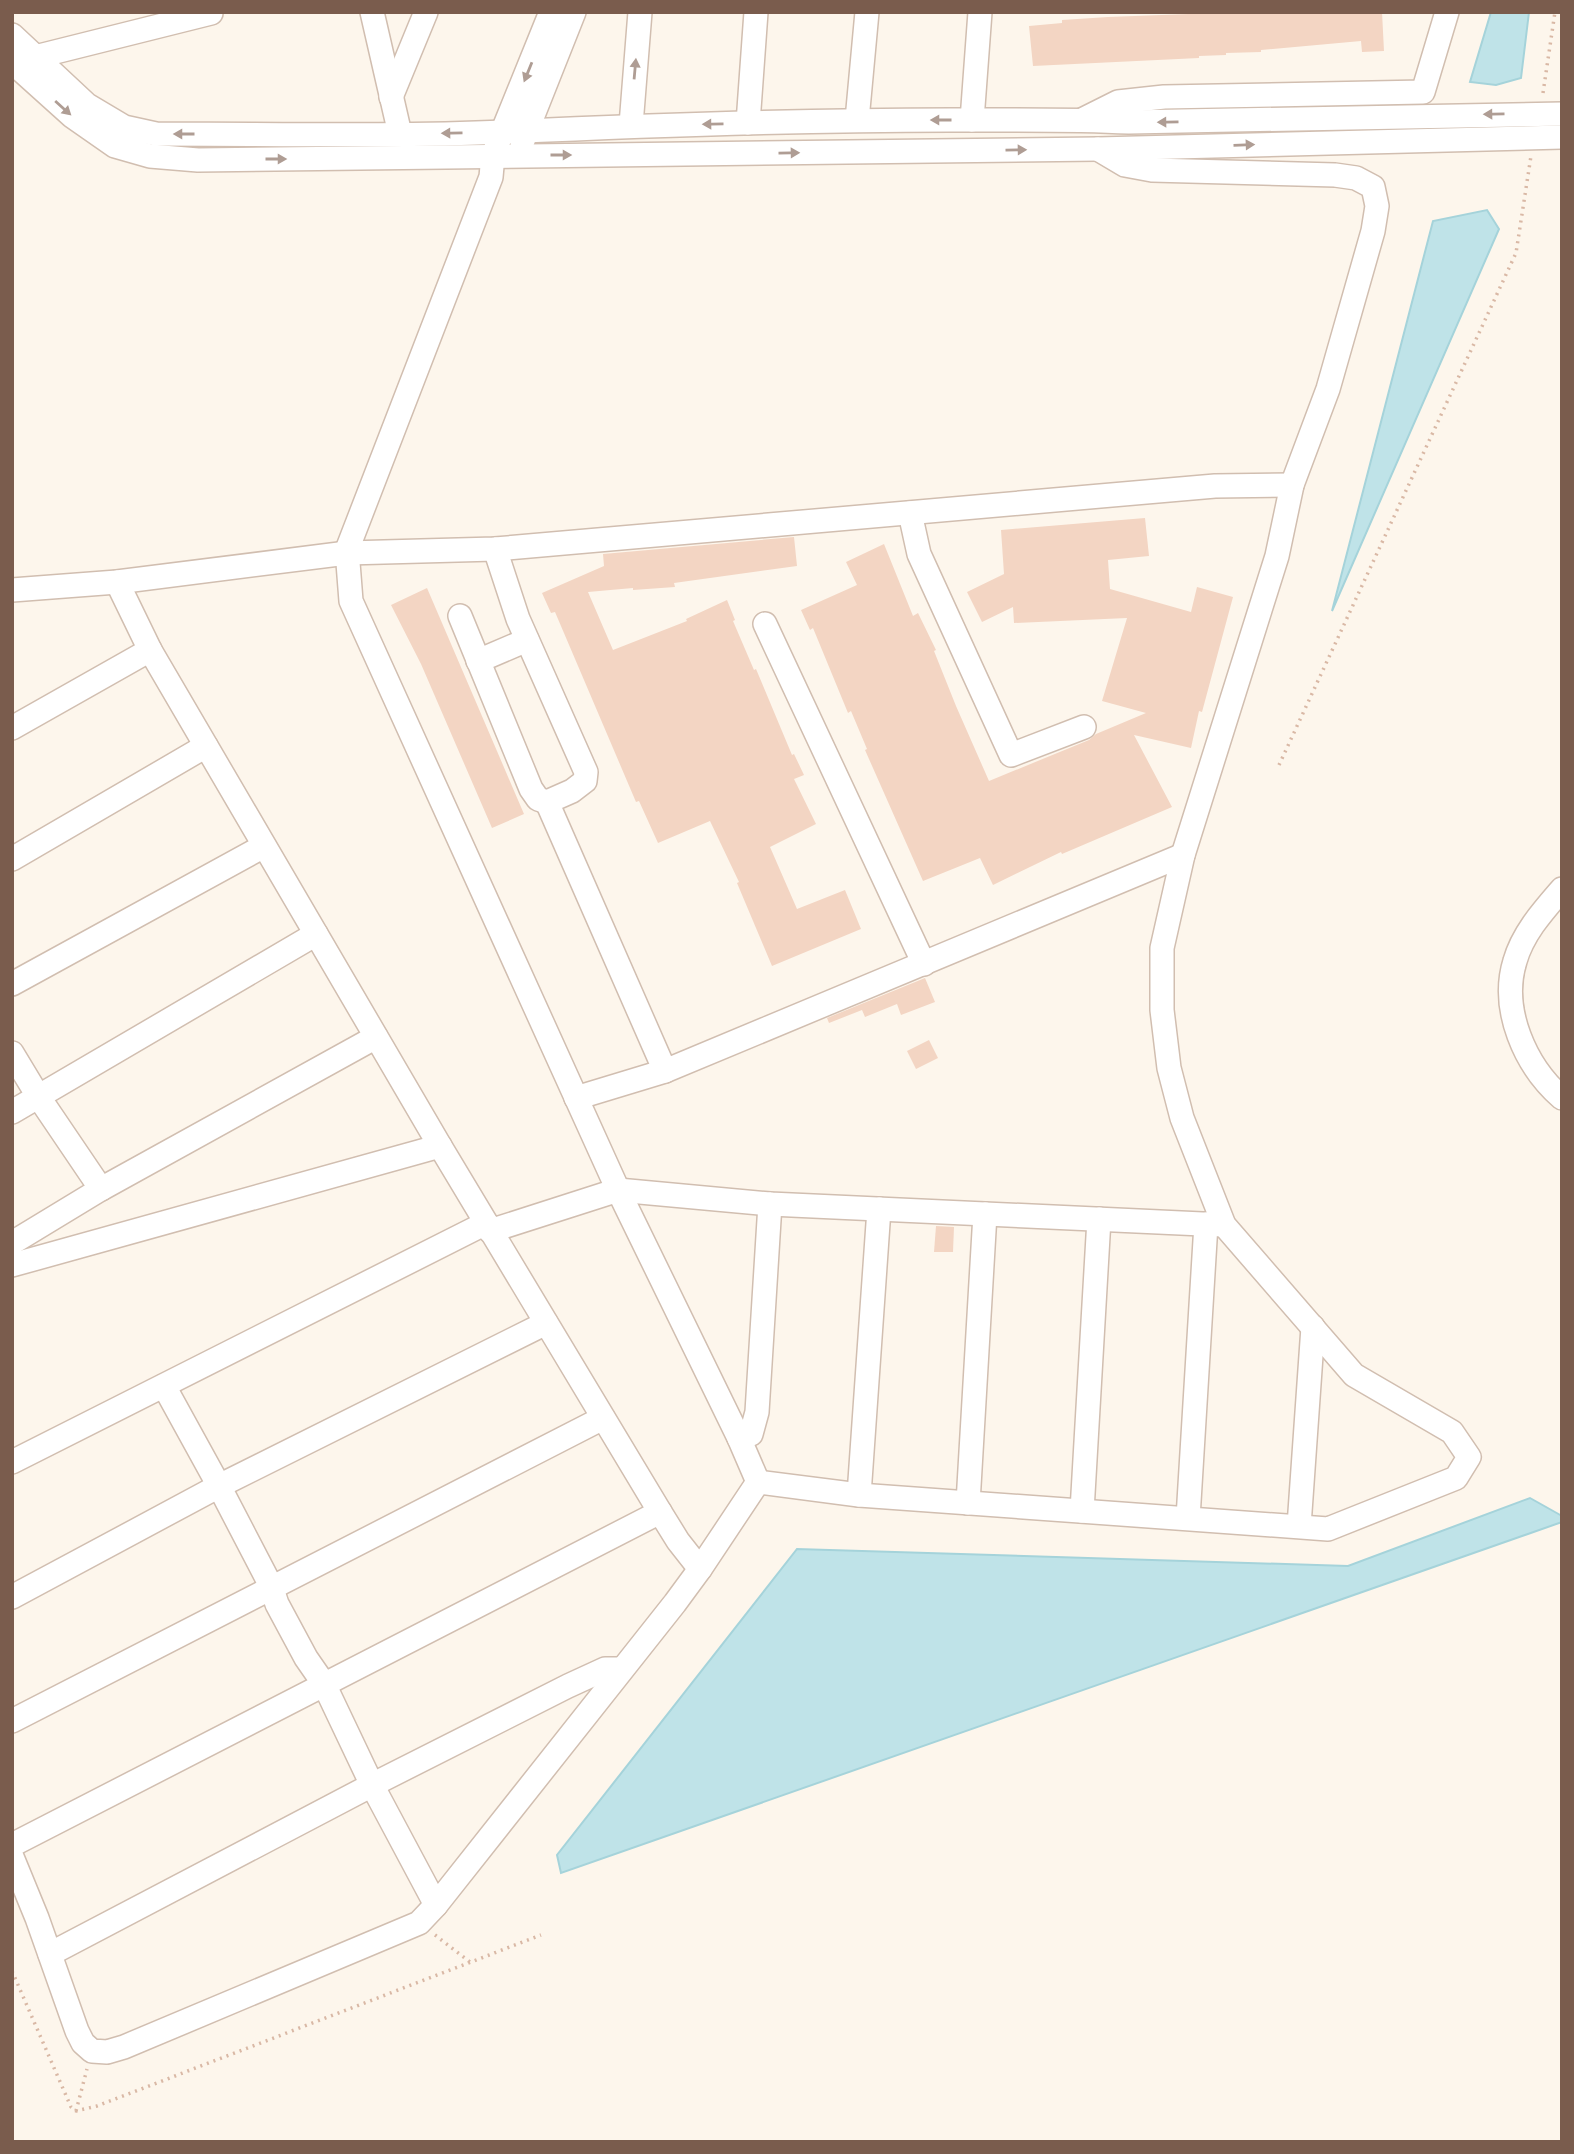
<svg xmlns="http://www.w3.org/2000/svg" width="1574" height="2154" font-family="'PT Sans Narrow',sans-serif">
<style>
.water{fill:#bfe3e8;stroke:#a5d3da;stroke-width:2}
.building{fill:#f3d5c3}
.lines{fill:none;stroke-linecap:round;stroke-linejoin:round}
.minor-casing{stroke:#d1beb0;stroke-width:26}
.path{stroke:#d9b8a5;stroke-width:3.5;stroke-dasharray:2 5;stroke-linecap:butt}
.minor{stroke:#fff;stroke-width:23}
.oneway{fill:#af9d94}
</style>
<rect width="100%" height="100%" fill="#fdf6ec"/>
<g class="water">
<path d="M1491,12H1529L1521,78L1496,85L1470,82Z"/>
<path d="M1487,210L1499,229L1332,611L1433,221Z"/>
<path d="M1530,1498L1562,1516V1522L561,1873L557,1855L797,1549L1348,1566Z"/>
</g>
<g class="building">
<path d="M1242,12H1382L1384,51L1362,52L1361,41L1261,50V52L1226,53V55L1199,56V58L1033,66L1029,26L1062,23V20L1108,17Z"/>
<path d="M1145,518L1149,556L1108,560L1110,589L1191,612L1197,587L1233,597L1202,712L1199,711L1191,748L1134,735L1172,807L1062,854L1061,852L993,885L980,858L923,881L865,750L867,749L851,711L848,713L813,628L810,630L801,610L857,585L846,562L884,544L913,616L918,613L936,650L934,651L956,706L989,781L1089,740L1096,734L1146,713L1102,701L1127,618L1014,623L1013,607L982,622L967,592L1004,574L1001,530Z"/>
<path d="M794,537L797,566L674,583L675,587L633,590V588L588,592L613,650L687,621L686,619L727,600L735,620L733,621L754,670L756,669L792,755L794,754L804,775L794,779L816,824L770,847L797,909L845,890L861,929L772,966L737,883L739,882L710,821L658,843L639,801L636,802L555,612L551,613L542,593L604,566L603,554Z"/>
<path d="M427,588L524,814L492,828L421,664L391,605Z"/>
<path d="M925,978L935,1002L901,1015L897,1004L865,1017L862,1010L829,1023L827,1018Z"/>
<path d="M929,1040L938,1058L916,1069L907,1051Z"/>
<path d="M936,1226L954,1227L953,1252H934Z"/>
</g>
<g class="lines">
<g class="minor-casing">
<g id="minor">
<path d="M372,12L400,134"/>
<path d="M551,12L493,155L491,177L347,550L351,601L618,1190L739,1438L758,1482"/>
<path d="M12,35L87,105L124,127L156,134C273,134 389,137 505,132C654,125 801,120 950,120C1010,120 1070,119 1129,122L1562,114"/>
<path d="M35,57L211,13"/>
<path d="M12,62L72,116L115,146L150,156L198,160L1098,149L1562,137"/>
<path d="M391,97L426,12"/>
<path d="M1084,119L1118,102L1164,97L1423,92L1447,12"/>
<path d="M857,120L867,12"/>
<path d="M972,120L980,12"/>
<path d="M748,123L756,12"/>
<path d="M631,125L640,12"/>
<path d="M522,143L574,12"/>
<path d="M910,513L919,554L1011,755L1084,727"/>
<path d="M117,582L150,650L440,1146L660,1512L678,1541L700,1569"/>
<path d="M12,590L117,582L347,553L495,549L1215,486L1292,485"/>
<path d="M460,616L531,789L538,799L547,802L572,791L585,781L586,772L518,619L495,549"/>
<path d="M765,624L924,964"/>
<path d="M478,661L527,640"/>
<path d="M12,728L150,650"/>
<path d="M547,802L665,1071"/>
<path d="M12,859L206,746"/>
<path d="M1562,889C1543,911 1523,933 1515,961C1500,1009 1525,1066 1562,1098"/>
<path d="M12,984L264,846"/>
<path d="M12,1053L38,1096L101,1189L12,1243"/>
<path d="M576,1098L665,1071L1183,855"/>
<path d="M12,1112L316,934"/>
<path d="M101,1189L376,1037"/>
<path d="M490,1231L618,1190L770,1204L1224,1225"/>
<path d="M12,1265L440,1146"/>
<path d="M164,1386L219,1486L271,1586L277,1604L306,1658L324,1684L372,1785L436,1905"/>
<path d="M739,1438L751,1434L757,1412L770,1204"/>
<path d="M12,1462L486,1223"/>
<path d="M758,1482L859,1495L1328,1529L1456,1478L1469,1457L1452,1432L1354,1375L1224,1225L1182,1118L1169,1068L1162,1010V948L1183,855L1277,556L1292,485L1328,389L1373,231L1377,206L1373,187L1356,178L1335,175L1152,170L1125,165L1098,149"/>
<path d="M859,1495L879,1209"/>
<path d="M968,1503L985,1214"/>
<path d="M1082,1511L1099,1219"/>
<path d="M1188,1518L1206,1224"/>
<path d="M1299,1526L1313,1327"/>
<path d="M12,1597L219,1486L546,1323"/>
<path d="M12,1721L603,1418"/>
<path d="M12,1845L660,1512"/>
<path d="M12,1857L37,1918L77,2031L83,2043L92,2051L107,2052L124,2047L419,1923L436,1905L675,1603L700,1569L758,1482"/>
<path d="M50,1954L372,1785L568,1686L605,1669H622"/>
</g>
</g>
<g class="path">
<path d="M1543,93L1555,12"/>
<path d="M1279,765L1516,253L1531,156"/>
<path d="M435,1935L470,1962"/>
<path d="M12,1971L71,2107L76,2111L97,2106L541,1935"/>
<path d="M76,2111L87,2069"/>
</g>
<use href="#minor" class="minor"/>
</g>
<defs><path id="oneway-solid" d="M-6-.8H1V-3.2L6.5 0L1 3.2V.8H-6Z" transform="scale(1.75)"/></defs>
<g class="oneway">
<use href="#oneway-solid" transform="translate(635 69) rotate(-85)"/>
<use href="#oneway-solid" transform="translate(528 72) rotate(112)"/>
<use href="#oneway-solid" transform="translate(63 108) rotate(42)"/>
<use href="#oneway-solid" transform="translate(1494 114) rotate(179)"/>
<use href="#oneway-solid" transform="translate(941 120) rotate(-180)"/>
<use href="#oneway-solid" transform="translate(1168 122) rotate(179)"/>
<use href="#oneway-solid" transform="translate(713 124) rotate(179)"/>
<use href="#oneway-solid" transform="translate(452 133) rotate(179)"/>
<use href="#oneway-solid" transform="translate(184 134) rotate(-180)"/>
<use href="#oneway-solid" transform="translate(1244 145) rotate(-2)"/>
<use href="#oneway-solid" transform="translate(1016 150) rotate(-1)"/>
<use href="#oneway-solid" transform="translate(789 153) rotate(-1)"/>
<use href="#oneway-solid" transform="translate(561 155)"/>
<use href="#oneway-solid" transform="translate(276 159)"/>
</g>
<rect width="1574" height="2154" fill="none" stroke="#7a5c4d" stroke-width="28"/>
</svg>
